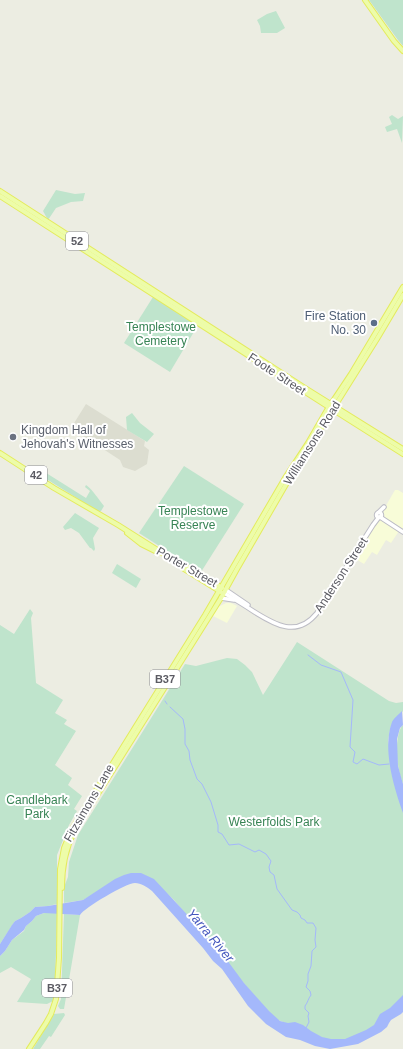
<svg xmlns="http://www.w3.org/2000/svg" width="403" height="1049" font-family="Arial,sans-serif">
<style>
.commercial{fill:#f8fcd8}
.education{fill:#dcddd0}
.green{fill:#bfe4cc}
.water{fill:#a4b8fb}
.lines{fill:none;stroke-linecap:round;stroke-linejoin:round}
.stream{stroke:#a4b8fb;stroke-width:1}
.secondary-casing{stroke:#bdbdc5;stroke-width:5.5}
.primary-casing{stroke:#e4eb5d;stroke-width:6}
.secondary{stroke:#fff;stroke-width:3.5}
.primary{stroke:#edfca9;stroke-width:4}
.service-dot{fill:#5c6f8a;stroke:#fff;stroke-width:1.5}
.worship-dot{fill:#6b7280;stroke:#fff;stroke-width:1.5}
.labels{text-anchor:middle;stroke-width:4;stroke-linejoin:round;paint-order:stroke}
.shield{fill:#fff;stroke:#8c8c92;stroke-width:1}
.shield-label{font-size:11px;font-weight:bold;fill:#5b5b63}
.service-label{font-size:12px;fill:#4e5e75;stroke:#fff;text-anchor:end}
.park-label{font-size:12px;fill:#388455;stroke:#fff}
.street-label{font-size:12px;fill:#5b5b63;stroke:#fff}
.worship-label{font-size:12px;fill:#5b616d;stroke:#fff;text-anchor:start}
.water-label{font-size:13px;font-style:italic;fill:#4759be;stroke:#fff}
</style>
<rect width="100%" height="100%" fill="#ecede2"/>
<g class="commercial">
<path d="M395,490H398L403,493V529L386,518L383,514L384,509Z"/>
<path d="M380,518L399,531L391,543L386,540L377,555L372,552L364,564L354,558L378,520Z"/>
<path d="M226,603H231L237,606L227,623L213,616L218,607Z"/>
</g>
<path class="education" d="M86,404L145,441L144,446L149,450L147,464L135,471L123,467L120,460L71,428Z"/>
<g class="green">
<path d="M369,0H403V46L398,40Z"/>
<path d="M276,11L285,28L277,33H261L260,26L257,20L267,14Z"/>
<path d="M392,115L398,119L403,116L402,143L397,129L387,132L385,127L392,124L389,117Z"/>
<path d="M56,190L75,194L85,193L83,201L71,202L56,208L48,220L43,211Z"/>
<path d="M153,297L198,325L170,372L124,343Z"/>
<path d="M132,413L140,423L154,434L147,442L127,430L126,417Z"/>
<path d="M184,466L244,504L201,572H200L139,533Z"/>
<path d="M43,471L86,498L90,491L85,487L86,485C94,491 98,499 104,506L101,511L99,512L40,475Z"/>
<path d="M75,513L99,528L93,538L95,549L94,551L91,548H90L79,533L71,528L65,530L63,527Z"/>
<path d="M117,564L141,579L136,588L112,573Z"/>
<path d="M30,609L33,613L31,618L36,683L63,700L55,713L67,720L64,724L76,731L55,765L72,778L68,785L82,796L74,809L77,811L69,825L57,855V904L48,906L35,907L30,912L21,918L15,921L0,944V625L14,634Z"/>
<path d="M297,642L389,701L396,703L403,702V711L391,726L388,740L403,812V999L377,1025L357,1038L334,1042L273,1018L174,900L149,877L94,894L83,900L64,903V887L68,877L69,862L78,835L185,664L196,666L227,658L237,659L245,665L252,672L263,695Z"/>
<path d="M403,725V784C401,778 399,772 398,765C396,756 396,731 403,725Z"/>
<path d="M44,913H57L55,990L53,1001L47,1004L17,1002L31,979L11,967L0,973V956L5,951L12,940L24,931L26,926L32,921L36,916Z"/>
<path d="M64,914L80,915L64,1009H60L58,1006L61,999Z"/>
<path d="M64,1013L65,1015L51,1037L49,1036L40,1049H33L54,1014Z"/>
</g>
<g class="water">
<path d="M402,711L403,725L400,728L397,739L398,766L403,784V813C394,788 382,749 392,722C394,718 399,714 402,711Z"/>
<path d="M131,873H141L154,879L182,909L221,952L244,983L269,1011L280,1021L288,1023L295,1022L303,1025L311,1031L322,1037L331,1039H345L366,1030L374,1025L380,1014L390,1008L403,995V1012L401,1014L391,1020L389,1023L387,1027L381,1032L358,1044L330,1049L315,1046L300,1040L286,1037L266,1024L248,1006L222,969L213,961L203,948L152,891C147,887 141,883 135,883C126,883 84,908 80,915L44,913L36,916L32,921L26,926L24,930L12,940L5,951L0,956V944L12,925L15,921L21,918L30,912L35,907L48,906L83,900L115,879L124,875Z"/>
</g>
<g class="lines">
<g class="stream">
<path d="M308,655L321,665L341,672L353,700L350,747L355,752L353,762L357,764L363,759L379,765L389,764"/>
<path d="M165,701L167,704"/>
<path d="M170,707L183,719L185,729V744L189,751L190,760L197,779L202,784L211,802L218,825V832L222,834L229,845L239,844L255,852L259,850L266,854L271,861L269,867L270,872L274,875L277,889L292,910L297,912L300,915L301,918L305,920L307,923H313L316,928L315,940L316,947L312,951L311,966L308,974V981L306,987L310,991L311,995C308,999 308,1002 305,1006V1009L309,1013L308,1016L309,1022L306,1028"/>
</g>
<g class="secondary-casing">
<g id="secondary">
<path d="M379,512L384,507"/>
<circle cx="379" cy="515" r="2.5"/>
<path d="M380,517L403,532"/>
<path d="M226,590L248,605"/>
<path d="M224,593C234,599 244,605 253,611C275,625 297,638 317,613L373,525L379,517"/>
<path d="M221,598L234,600"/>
</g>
</g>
<g class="primary-casing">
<g id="primary">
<path d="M365,0L394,41L403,51"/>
<path d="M0,191L305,388L403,449"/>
<path d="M0,196L324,404L403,454"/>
<path d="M0,453L54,488L118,525L178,563L202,575L222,588"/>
<path d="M127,533L141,544L155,551"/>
<path d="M184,569L221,592"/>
<path d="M62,888C62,868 65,850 74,832L221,598L237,569L288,481L377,339L403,295"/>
<path d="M29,1049L46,1023L51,1014L56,999L59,958L60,869L64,848L72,829L205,615L285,478L308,443L327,410L351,374L403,287"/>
</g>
</g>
<use href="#secondary" class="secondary"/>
<use href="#primary" class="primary"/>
</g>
<circle class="service-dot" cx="374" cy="323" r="4"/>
<circle class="worship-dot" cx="13" cy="437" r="4"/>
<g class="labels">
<g class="shield">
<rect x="66" y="232" width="22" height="18" rx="3"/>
<rect x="25" y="466" width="22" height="18" rx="3"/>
<rect x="150" y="670" width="30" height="18" rx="3"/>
<rect x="42" y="979" width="30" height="18" rx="3"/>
</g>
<g class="shield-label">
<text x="77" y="245">52</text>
<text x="36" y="479">42</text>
<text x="165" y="683">B37</text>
<text x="57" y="992">B37</text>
</g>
<g class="service-label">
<text x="366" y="320">Fire Station<tspan x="366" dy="14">No. 30</tspan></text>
</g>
<g class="park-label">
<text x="161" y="331">Templestowe<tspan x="161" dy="14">Cemetery</tspan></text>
<text x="193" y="515">Templestowe<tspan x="193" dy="14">Reserve</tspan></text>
<text x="37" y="804">Candlebark<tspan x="37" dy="14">Park</tspan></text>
<text x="274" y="826">Westerfolds Park</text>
</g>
<g class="street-label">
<text transform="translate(277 374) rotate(33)" y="4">Foote Street</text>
<text transform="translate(312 443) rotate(-58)" y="4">Williamsons Road</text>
<text transform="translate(187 567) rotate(30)" y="4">Porter Street</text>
<text transform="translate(341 575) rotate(-57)" y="4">Anderson Street</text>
<text transform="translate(89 803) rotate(-60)" y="4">Fitzsimons Lane</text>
</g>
<g class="worship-label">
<text x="21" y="434">Kingdom Hall of<tspan x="21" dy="14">Jehovah's Witnesses</tspan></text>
</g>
<g class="water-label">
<text transform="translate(211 935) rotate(50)" y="5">Yarra River</text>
</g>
</g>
</svg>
